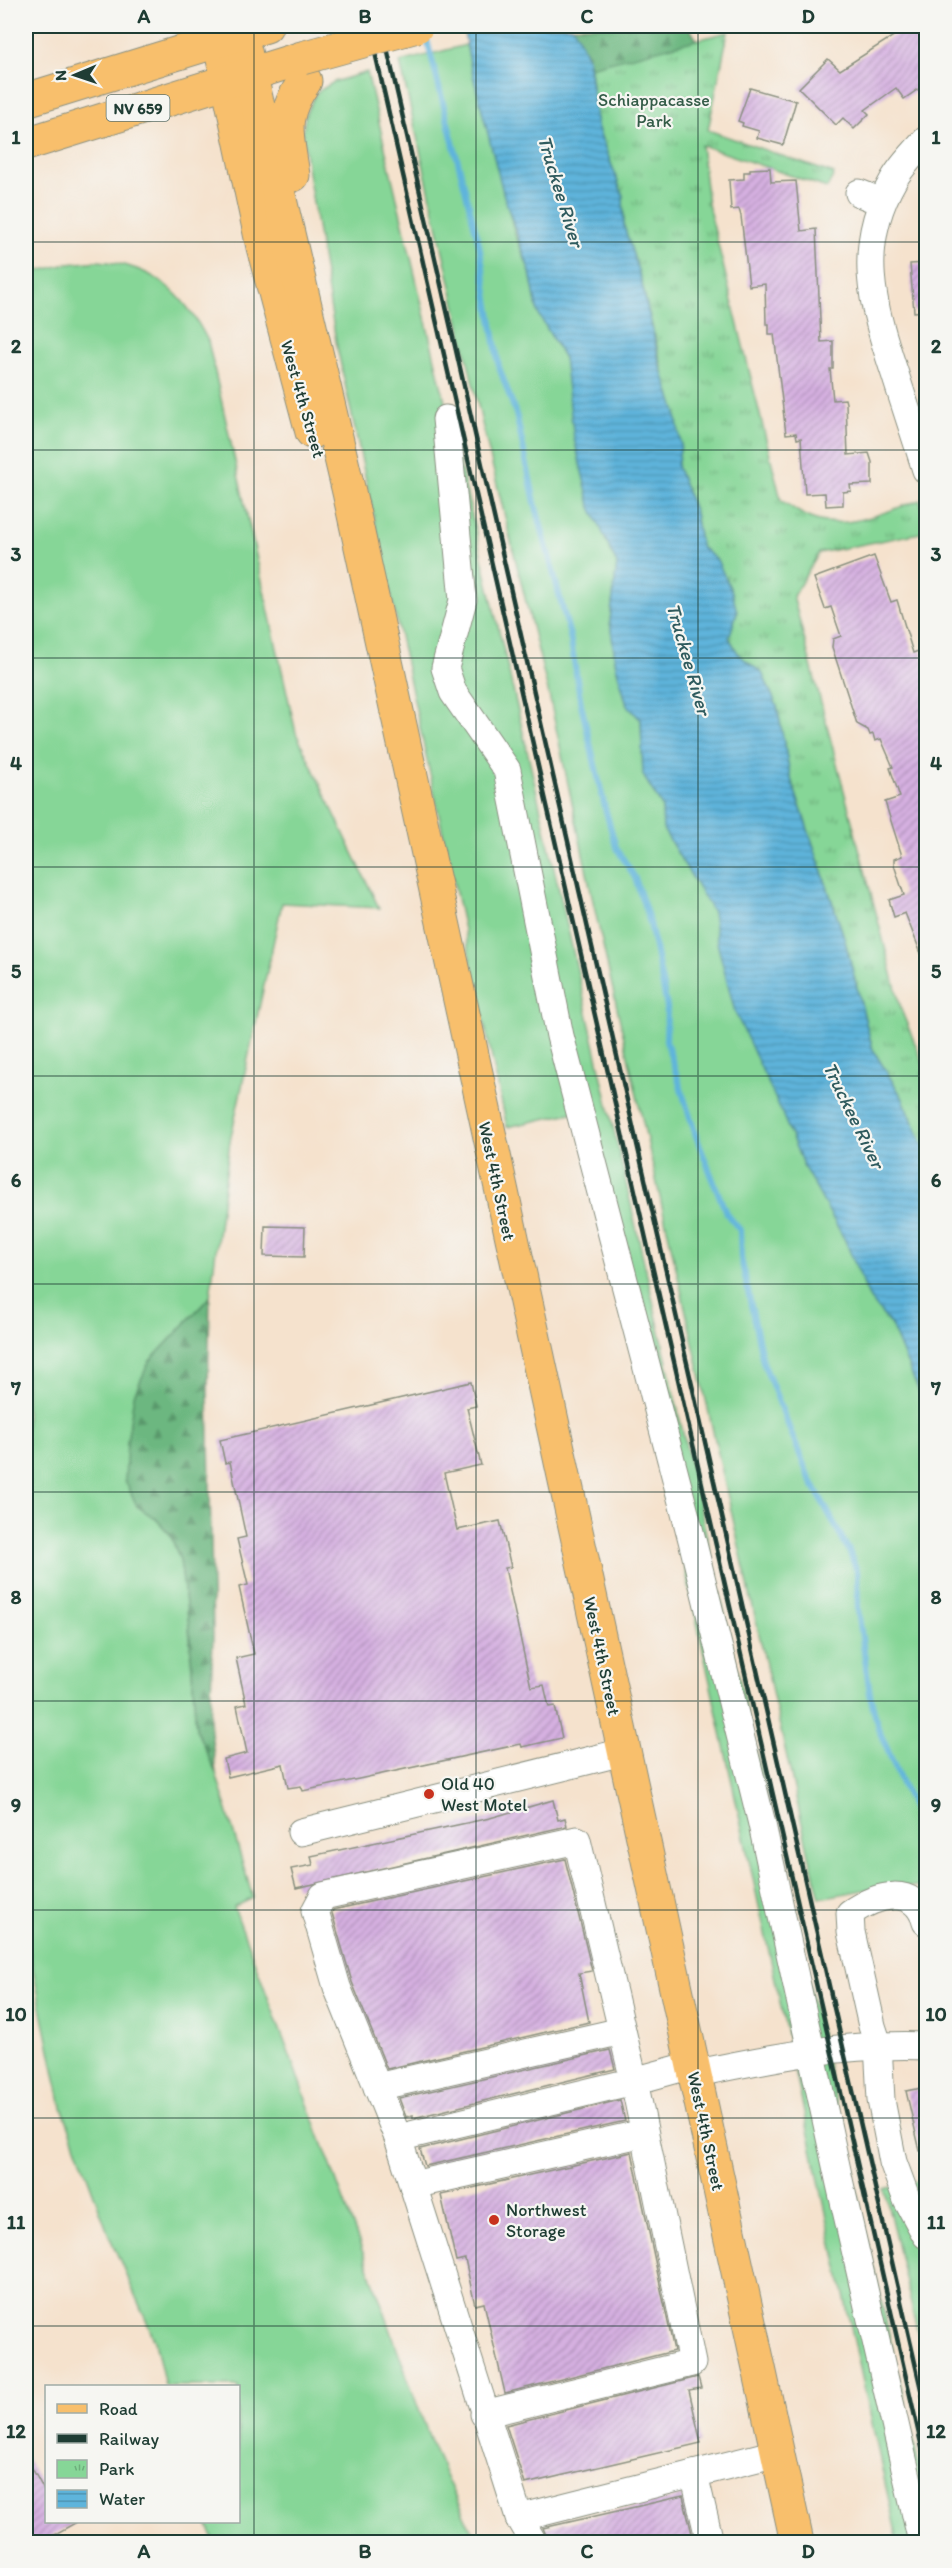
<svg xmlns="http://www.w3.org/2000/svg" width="952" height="2568" font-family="Itim,sans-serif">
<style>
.green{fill:#86d697;stroke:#528a66;stroke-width:1.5}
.forest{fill:url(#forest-firs);stroke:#467a5a;stroke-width:1.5}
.park{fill:url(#park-tufts);stroke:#528a66;stroke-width:1.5}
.water{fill:url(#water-rules);stroke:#3e7888;stroke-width:1.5}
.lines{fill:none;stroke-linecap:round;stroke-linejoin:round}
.stream{stroke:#5eb4db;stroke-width:6}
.building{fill:url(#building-hatch)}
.minor-casing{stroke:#8a9080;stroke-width:29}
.major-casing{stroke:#8a9080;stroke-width:35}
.minor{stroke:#fff;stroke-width:27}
.major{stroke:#f8bf6c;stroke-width:33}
.rail{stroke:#1f3d34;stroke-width:4.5}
.major-bridge-casing{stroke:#8a9080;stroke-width:35;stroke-linecap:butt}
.major-bridge{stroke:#f8bf6c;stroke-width:33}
.grid{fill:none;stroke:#1f3d34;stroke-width:1.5;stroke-opacity:0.55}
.poi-dot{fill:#c8321e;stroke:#f6f6f2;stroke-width:2}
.labels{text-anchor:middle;stroke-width:4.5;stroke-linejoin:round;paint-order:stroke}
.shield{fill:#f6f6f2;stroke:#60746d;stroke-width:1.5}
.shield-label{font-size:16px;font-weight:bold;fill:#1f3d34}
.park-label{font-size:18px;fill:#345c48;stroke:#f6f6f2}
.street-label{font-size:18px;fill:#1f3d34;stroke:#f6f6f2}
.poi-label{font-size:18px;fill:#1f3d34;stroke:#f6f6f2;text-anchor:start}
.water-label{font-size:20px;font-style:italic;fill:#2f5b5e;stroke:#f6f6f2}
.neatline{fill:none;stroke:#1f3d34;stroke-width:2}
.grid-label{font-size:20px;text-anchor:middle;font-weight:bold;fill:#1f3d34}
</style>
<defs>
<pattern id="forest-firs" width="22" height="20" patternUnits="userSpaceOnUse" patternTransform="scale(1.5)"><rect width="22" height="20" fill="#6cb780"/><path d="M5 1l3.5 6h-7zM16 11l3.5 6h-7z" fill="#58966a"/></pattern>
<pattern id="park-tufts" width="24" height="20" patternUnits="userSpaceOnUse" patternTransform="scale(1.5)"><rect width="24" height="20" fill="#86d697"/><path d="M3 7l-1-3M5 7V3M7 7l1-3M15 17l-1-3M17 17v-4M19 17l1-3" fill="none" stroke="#6daf7c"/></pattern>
<pattern id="water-rules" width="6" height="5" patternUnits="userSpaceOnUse" patternTransform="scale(1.5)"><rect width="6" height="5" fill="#5eb4db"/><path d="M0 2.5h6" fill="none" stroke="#4d94b2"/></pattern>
<pattern id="building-hatch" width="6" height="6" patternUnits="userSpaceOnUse" patternTransform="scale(1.5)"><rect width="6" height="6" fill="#d6b0e1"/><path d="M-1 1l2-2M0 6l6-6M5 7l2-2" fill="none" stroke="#ad90b7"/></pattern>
</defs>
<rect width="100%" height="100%" fill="#f6f6f2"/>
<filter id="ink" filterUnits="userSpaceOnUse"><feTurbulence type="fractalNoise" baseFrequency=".0167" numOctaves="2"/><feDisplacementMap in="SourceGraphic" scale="12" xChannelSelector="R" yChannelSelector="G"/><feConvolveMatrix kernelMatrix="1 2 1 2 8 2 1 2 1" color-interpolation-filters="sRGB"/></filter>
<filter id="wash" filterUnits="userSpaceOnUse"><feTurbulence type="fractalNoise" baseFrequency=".008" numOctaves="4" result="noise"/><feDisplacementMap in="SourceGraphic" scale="24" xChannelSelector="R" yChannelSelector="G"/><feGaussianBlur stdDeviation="1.35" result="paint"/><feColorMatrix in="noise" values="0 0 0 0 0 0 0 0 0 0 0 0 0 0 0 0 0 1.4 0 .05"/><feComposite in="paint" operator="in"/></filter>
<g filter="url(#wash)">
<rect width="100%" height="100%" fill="#f5e2cd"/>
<g class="green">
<path d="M466,45L515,234L530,272L538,313L564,358L605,539L617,564L610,621L616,666L627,705L641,720L643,775L662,806L663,829L714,912L717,942L727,975L804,1167L845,1240L870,1299L891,1325L926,1408V1886L874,1888L820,1898L810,1859L596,915L549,695L484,432L400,62Z"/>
<path d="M367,72L519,715L926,2496V2542H898L585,1110L507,1127L337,347L307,166L303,130L306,113L317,92L334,82Z"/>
<path d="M98,261C154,265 184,293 208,341L296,733L379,908L282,903L230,1141L210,1297L186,1322L137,1506L156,1519L170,1534L180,1560L189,1625L196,1729L216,1773L253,1898L234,1907C279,2028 325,2148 369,2269C403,2361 430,2456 478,2542H215L206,2522H238V2386H165L155,2341L108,2233L62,2107L26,1936V274L67,264Z"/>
<path d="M926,2179V2368L884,2189Z"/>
</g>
<g class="forest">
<path d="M573,26H688L697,40L590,67L588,58Z"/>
<path d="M210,1297L208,1389L213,1637L210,1724L216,1773L196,1729L189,1625L180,1560L170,1534L156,1519L137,1506L125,1480L127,1442L134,1395L149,1362Z"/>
</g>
<path class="park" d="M728,32L708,130L834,174L827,188L701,145L708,204L781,500C790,506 800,514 810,518C845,532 886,511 920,500L926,520V532L819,553L793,596L902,1012L926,1070V1152L902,1097L873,1050L844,937L791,779L777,706L762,673L739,655L729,637L737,612L717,560L701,547L695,513L677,466L681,445L641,280L624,226L623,196L597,126L590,67Z"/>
<path class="water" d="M463,26H573L588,58L597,126L623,196L624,226L641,280L660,364L675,409L681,445L677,466L695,513L701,547L717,560L732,592L737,612L729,638L739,655L762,673L777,706L791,779L844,937L873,1050L902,1097L926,1152V1408L891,1325L870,1299L845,1240L804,1167L779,1106L735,1012L717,942L713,912L663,829L662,806L643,775L641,720L627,705L616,666L610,621L617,564L590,505L574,438L564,358L538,313L530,272L504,196L470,64Z"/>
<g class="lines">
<path class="stream" d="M425,32L479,244L499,367L516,414L536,507L570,636L581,704L605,808L616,847L635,878L650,923L667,1007L666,1041L696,1136L726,1213L740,1230L741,1258L763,1362L808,1475L849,1551L857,1571L858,1610L870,1694L878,1728L926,1839"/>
</g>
<g id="blocks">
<g class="building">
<path d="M909,26H927V83L904,99L896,88L865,110L869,114L854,129L843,118L836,125L799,88L828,59L840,70Z"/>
<path d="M750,88L796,101L783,145L757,138L759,131L742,126L743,123L738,121Z"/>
<path d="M770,168L771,182L796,181L801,231L816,229L821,342L833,341V369H830L833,400L845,399L846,403L848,455L869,453L872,462V484L850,485L851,491L843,492V505L826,506L825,493L805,494L801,438L797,439L796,433L786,434L774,334H769V324H766L765,284L749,286L741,216L739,209L731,210L729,180L744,179V172H750V169Z"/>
<path d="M927,263V311L914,312L910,264Z"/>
<path d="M874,556L891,602L897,600L913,653L921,650L927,669V960L924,961L905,913L894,917L889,900L904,895L894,865V859L902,856L885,802L900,797L890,768L893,767L881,739L875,741L873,734L870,735L868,730L857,724L832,647L833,639L841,636L831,607L825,609L814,578Z"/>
<path d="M265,1226L305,1227L304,1257L264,1256Z"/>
<path d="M471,1382L476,1406L467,1408L481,1465L444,1473L457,1530L500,1521L511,1567L505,1568L531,1687L544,1685L549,1707L555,1706L562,1738L522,1747L521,1744L303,1791L301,1786L288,1788L283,1764L228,1777L224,1759L247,1753L237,1706L246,1704L236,1658L254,1654L239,1587L248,1585L237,1539L246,1537L230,1462L225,1463L220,1440Z"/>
<path d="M553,1800L558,1820L565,1818L567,1826L296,1888L291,1869L313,1865L311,1856L490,1818Z"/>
<path d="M565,1859L592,1971L579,1973L589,2022L387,2069L352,1982L332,1913L333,1910Z"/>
<path d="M610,2050L615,2069L413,2118V2115L406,2117L399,2098Z"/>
<path d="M927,2087V2150L920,2151L906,2091Z"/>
<path d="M620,2100L625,2121L425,2166L420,2149Z"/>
<path d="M632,2152L674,2351L505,2393L484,2303L475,2305L465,2259L456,2261L441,2195Z"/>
<path d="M698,2377L701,2388L689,2390L701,2443L525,2484L506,2425Z"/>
<path d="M26,2457L46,2494V2522H77L41,2542H26Z"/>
<path d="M683,2496L694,2542H549L543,2528Z"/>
</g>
</g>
</g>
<g filter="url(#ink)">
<use href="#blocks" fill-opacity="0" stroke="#8a9080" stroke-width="1.5"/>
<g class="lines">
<g class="minor-casing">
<g id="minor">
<path d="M926,140C915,152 902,165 894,179C855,246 872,305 895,374C905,406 916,438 926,470"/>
<path d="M859,193L882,202"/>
<path d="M446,419L463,600L445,668L453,692L507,770L560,1036L692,1540L761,1820L840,2184L922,2542"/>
<path d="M301,1832L623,1752"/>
<path d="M926,1922C915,1883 876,1895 850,1913L851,1932L872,2026L878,2044L881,2100L893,2162L907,2200L926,2235"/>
<path d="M693,2074C773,2057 845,2043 926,2046"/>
<path d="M377,2087L622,2031"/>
<path d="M398,2138L634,2081L692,2363L484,2414"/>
<path d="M413,2185L644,2133"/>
<path d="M694,2474L710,2542"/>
<path d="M519,2518L398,2138L337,1987L315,1911L323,1896L577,1840L634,2081L692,2065"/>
<path d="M533,2542L519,2518L777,2453"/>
</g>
</g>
<g class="major-casing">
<g id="major">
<path d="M216,26L263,247L312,432"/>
<path d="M239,26L349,492L797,2542"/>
<path d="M26,100L266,26"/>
<path d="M26,144L302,58"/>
<path d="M293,175C287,134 279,117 305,81"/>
</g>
</g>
<use href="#minor" class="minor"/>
<use href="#major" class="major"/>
<g class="rail">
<path d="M369,26L926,2465"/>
<path d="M382,26L926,2411"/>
</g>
<g class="major-bridge-casing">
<path id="major-bridge" d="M302,58L417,26"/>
</g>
<use href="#major-bridge" class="major-bridge"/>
</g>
</g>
<path class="grid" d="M254,26V2542M476,26V2542M698,26V2542M26,242H926M26,450H926M26,658H926M26,867H926M26,1076H926M26,1284H926M26,1492H926M26,1701H926M26,1910H926M26,2118H926M26,2326H926"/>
<g class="poi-dot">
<circle cx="429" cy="1794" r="6"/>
<circle cx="494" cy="2220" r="6"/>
</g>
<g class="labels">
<rect class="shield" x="106.5" y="95" width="63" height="26" rx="4.5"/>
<g class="shield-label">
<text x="138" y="114">NV 659</text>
</g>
<g class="park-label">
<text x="654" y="106">Schiappacasse<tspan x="654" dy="21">Park</tspan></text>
</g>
<g class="street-label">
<text transform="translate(303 399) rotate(74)" y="6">West 4th Street</text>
<text transform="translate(497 1181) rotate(78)" y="6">West 4th Street</text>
<text transform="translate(602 1656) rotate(78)" y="6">West 4th Street</text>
<text transform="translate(706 2131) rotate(78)" y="6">West 4th Street</text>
</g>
<g class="poi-label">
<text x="441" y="1790">Old 40<tspan x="441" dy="21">West Motel</tspan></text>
<text x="506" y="2216">Northwest<tspan x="506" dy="21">Storage</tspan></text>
</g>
<g class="water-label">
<text transform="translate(561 191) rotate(73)" y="7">Truckee River</text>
<text transform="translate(689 659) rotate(74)" y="7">Truckee River</text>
<text transform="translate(854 1115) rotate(64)" y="7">Truckee River</text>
</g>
</g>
<rect width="952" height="2568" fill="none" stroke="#f6f6f2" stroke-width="66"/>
<rect x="45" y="2385" width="195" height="138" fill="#f6f6f2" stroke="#a0aca6" stroke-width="1.5"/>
<rect x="57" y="2404" width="30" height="9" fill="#f8bf6c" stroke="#a0aca6" stroke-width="1.5"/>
<text x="99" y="2415" font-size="18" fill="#1f3d34">Road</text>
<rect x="57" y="2434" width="30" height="9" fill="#1f3d34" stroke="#a0aca6" stroke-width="1.5"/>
<text x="99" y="2445" font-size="18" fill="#1f3d34">Railway</text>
<rect x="57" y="2460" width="30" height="18" fill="url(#park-tufts)" stroke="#a0aca6" stroke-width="1.5"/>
<text x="99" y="2475" font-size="18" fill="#1f3d34">Park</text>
<rect x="57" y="2490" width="30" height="18" fill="url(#water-rules)" stroke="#a0aca6" stroke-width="1.5"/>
<text x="99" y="2505" font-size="18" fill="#1f3d34">Water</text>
<g transform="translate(75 75) rotate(268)" stroke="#f6f6f2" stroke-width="4.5" paint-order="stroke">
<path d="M0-4.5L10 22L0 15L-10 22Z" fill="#1f3d34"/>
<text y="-9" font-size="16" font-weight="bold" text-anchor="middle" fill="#1f3d34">N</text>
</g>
<rect x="33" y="33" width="886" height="2502" class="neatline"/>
<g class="grid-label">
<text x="144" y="23">A</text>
<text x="365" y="23">B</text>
<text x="587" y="23">C</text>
<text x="808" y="23">D</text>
<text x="16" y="144">1</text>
<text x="936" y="144">1</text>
<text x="16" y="353">2</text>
<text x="936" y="353">2</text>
<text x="16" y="561">3</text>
<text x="936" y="561">3</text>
<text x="16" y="770">4</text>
<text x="936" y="770">4</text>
<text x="16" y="978">5</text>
<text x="936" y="978">5</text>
<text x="16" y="1187">6</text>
<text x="936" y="1187">6</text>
<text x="16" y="1395">7</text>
<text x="936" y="1395">7</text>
<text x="16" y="1604">8</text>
<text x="936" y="1604">8</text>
<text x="16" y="1812">9</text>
<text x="936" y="1812">9</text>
<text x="16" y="2021">10</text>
<text x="936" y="2021">10</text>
<text x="16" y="2229">11</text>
<text x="936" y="2229">11</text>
<text x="16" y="2438">12</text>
<text x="936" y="2438">12</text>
<text x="144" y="2558">A</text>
<text x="365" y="2558">B</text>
<text x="587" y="2558">C</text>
<text x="808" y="2558">D</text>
</g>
</svg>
